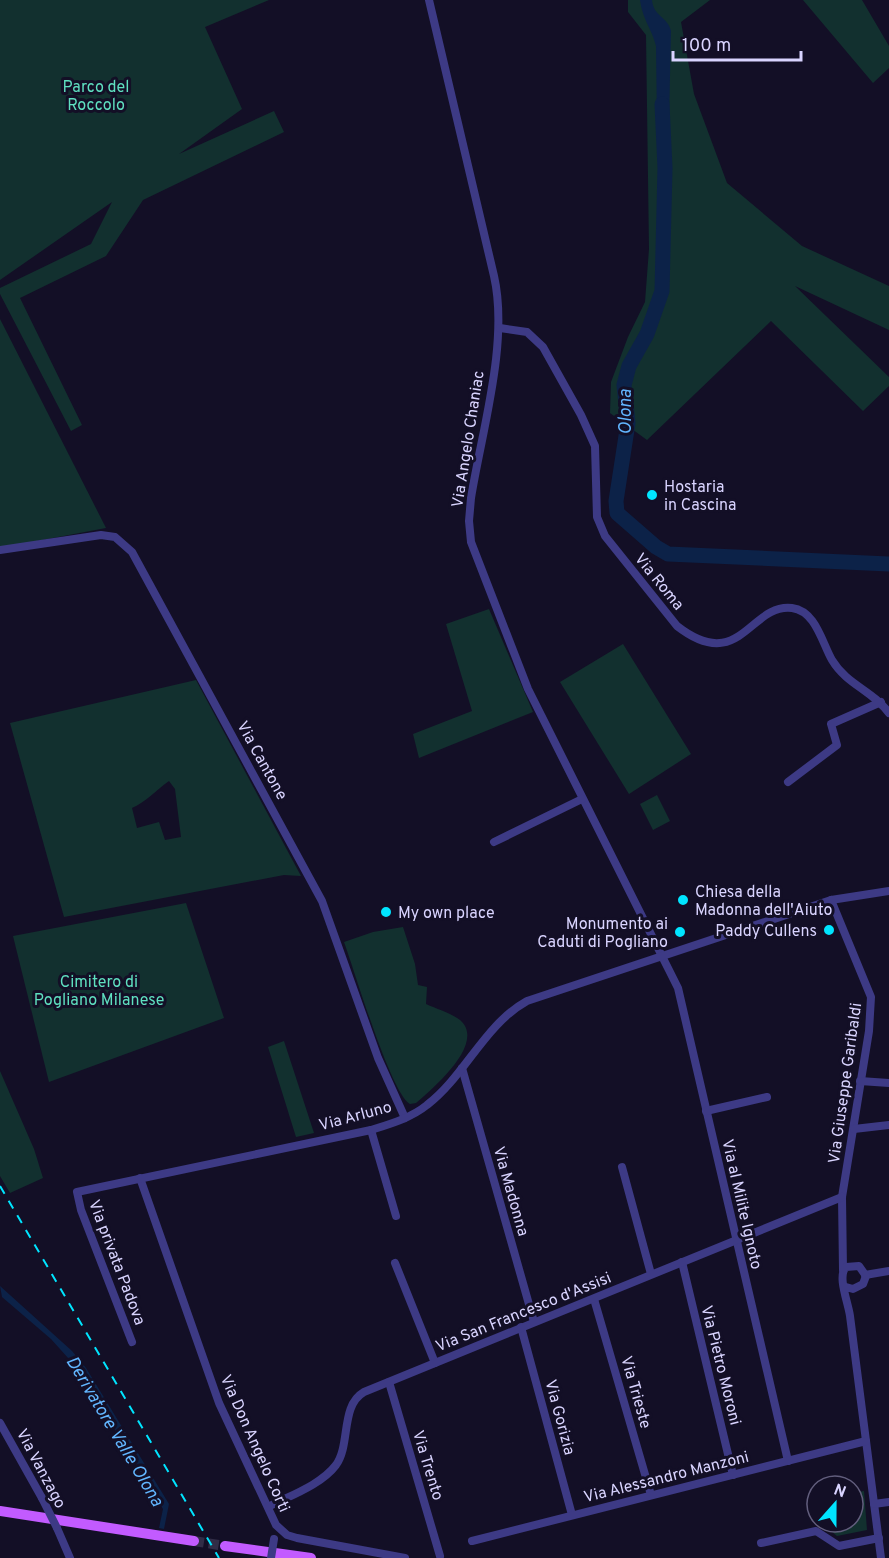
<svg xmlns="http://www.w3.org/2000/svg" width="889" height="1558" font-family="Overpass,sans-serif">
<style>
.green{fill:#12302f;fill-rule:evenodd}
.water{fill:#0c2248}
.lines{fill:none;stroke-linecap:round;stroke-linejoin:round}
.river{stroke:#0c2248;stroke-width:15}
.major-tunnel{stroke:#312d47;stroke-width:10;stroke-dasharray:10 5;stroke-linecap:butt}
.minor{stroke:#3d3a85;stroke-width:8}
.major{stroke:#c25bff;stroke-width:10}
.rail{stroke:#00e5ff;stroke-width:2;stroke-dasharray:9 8;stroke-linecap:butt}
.minor-bridge{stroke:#3d3a85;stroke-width:8}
.poi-dot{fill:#00e5ff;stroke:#130f26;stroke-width:2}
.labels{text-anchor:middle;stroke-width:6;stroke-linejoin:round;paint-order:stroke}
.park-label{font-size:16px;fill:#5fe0c0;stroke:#130f26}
.street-label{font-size:16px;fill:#d9d4ff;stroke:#130f26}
.poi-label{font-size:16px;fill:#d9d4ff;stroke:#130f26;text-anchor:start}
.water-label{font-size:18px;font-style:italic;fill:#62b6ff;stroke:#130f26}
</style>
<rect width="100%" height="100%" fill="#130f26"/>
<g class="green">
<path d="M0,0H269L205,27L242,109L179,154L274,111L284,132L143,200L106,256L20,298L82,425L71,431L0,294V288L91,244L112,202L0,280Z"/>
<path d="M628,0H710L681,22L694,94L727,183L802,246L889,286V330L795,286L889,377V386L863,411L771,321L647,440L610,413L611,382L628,337L645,302L649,249L646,35L628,12Z"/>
<path d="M803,0H862L889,46V68L873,83Z"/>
<path d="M0,319L106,528L0,548Z"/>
<path d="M489,609L533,712L419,758L413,734L472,711L446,624Z"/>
<path d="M623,644L691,754L629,794L560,682Z"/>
<path d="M196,680L301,876L284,875L64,917L10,723ZM169,781L175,789L181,837L165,840L159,822L137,828L132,808C146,802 156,790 169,781Z"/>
<path d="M657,795L670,821L653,830L640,804Z"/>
<path d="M186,903L224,1018L49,1082L13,936Z"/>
<path d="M403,927L415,964L418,985L427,987L426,1004C437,1009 451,1013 460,1020C487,1043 432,1089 416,1103L410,1104C391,1094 354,969 344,942L373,932Z"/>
<path d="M284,1041L314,1133L296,1137L268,1047Z"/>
<path d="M0,1071L34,1149L43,1178L10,1193L0,1176Z"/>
<path d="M864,1491L867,1530L837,1536L820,1522H853V1493Z"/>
</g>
<g class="water">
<path d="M640,0H652C653,16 668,17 671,31L669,121L657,126L656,46C652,29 643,21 640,0Z"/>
<path d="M0,1286L72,1351L86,1368L169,1504L164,1529L159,1528L163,1509L78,1369L51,1339L2,1297Z"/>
</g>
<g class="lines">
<path class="river" d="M662,104L665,168L662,291L647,334L629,366L624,385L628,423L616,501L617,513L656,547L668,554L889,564"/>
<path class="major-tunnel" d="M194,1541L225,1546"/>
<g class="minor">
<path d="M429,0L494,276C509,342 482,430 471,498L469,521L471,542L528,689L678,988L788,1461"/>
<path d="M500,328L527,332L543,347L581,415L595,446L597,517L605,536L677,626C740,675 750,603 792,608C816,611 822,643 832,660C847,685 872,690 889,713"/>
<path d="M0,550L101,535L115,537L132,552L322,901L378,1058L405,1118"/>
<path d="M788,782L837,745L831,724L881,702"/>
<path d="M494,842L582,799"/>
<path d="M831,900L871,997L869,1031L842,1197L843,1270"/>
<path d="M462,1068L534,1322"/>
<path d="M860,1081L889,1083"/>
<path d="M706,1111L767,1097"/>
<path d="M854,1129L889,1125"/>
<path d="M371,1130L396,1216"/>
<path d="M622,1167L651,1274"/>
<path d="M140,1178L219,1403L276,1525L287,1535L297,1538L405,1558"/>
<path d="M682,1262L733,1475"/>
<path d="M395,1263L435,1363"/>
<path d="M865,1275L889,1271"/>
<path d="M846,1287L853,1289L863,1284L866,1276L859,1266L846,1267C837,1276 848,1302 850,1316L881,1558"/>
<path d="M594,1299L651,1495"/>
<path d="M521,1327L572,1515"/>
<path d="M132,1342L81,1210L77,1192L371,1130C390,1124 411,1118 427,1105C465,1076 484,1025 527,1001L831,900L889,891"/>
<path d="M389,1382L440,1556"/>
<path d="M0,1423L42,1498"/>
<path d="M874,1504L889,1502"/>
<path d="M268,1507C289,1496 321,1485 336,1465C351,1444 340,1406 364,1392L842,1197"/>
<path d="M57,1528L70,1558"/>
<path d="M472,1541L866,1441"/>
<path d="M761,1543L816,1531L839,1546L879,1538"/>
</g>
<g class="major">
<path d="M0,1511L194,1541"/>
<path d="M225,1546L311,1558"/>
</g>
<path class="rail" d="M0,1186L219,1558"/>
<g class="minor-bridge">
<path d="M42,1498L57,1528"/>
<path d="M271,1558L274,1539"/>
</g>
</g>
<g class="poi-dot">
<circle cx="652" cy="495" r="6"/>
<circle cx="683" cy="900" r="6"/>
<circle cx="386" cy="912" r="6"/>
<circle cx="829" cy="930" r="6"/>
<circle cx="680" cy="932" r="6"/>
</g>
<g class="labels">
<g class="park-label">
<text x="96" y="92">Parco del<tspan x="96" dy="18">Roccolo</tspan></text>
<text x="99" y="987">Cimitero di<tspan x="99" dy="18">Pogliano Milanese</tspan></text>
</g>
<g class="street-label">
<text transform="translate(467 439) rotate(-81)" y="6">Via Angelo Chaniac</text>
<text transform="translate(660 581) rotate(51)" y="6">Via Roma</text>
<text transform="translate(263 760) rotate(61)" y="6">Via Cantone</text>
<text transform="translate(844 1083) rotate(-82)" y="6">Via Giuseppe Garibaldi</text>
<text transform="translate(355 1115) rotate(-15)" y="6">Via Arluno</text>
<text transform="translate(512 1191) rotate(74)" y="6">Via Madonna</text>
<text transform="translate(743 1204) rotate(77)" y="6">Via al Milite Ignoto</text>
<text transform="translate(118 1262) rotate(69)" y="6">Via privata Padova</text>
<text transform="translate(523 1311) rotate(-22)" y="6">Via San Francesco d'Assisi</text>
<text transform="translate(722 1365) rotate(76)" y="6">Via Pietro Moroni</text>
<text transform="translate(637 1392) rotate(74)" y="6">Via Trieste</text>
<text transform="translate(561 1417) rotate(75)" y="6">Via Gorizia</text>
<text transform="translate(256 1443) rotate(66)" y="6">Via Don Angelo Corti</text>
<text transform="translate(429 1465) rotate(73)" y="6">Via Trento</text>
<text transform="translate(42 1468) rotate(62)" y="6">Via Vanzago</text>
<text transform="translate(666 1476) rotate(-14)" y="6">Via Alessandro Manzoni</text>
</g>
<g class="poi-label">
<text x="664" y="492">Hostaria<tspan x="664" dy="18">in Cascina</tspan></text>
<text x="695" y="897">Chiesa della<tspan x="695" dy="18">Madonna dell'Aiuto</tspan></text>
<text x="398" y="918">My own place</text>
<text x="668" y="929" text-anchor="end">Monumento ai<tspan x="668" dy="18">Caduti di Pogliano</tspan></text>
<text x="817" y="936" text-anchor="end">Paddy Cullens</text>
</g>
<g class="water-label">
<text transform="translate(625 412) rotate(-90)" y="6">Olona</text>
<text transform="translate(115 1431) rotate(59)" y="6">Derivatore Valle Olona</text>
</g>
</g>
<g transform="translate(835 1504) rotate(21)"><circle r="28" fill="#130f26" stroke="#625e7d" stroke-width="1.5"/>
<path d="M0-4.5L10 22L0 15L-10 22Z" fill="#00e5ff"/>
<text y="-9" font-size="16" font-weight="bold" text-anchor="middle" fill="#d9d4ff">N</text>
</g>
<path d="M673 51v9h128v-9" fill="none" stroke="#d9d4ff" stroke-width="3"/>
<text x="682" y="51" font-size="18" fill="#d9d4ff" stroke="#130f26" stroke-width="4.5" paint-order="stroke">100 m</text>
</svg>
